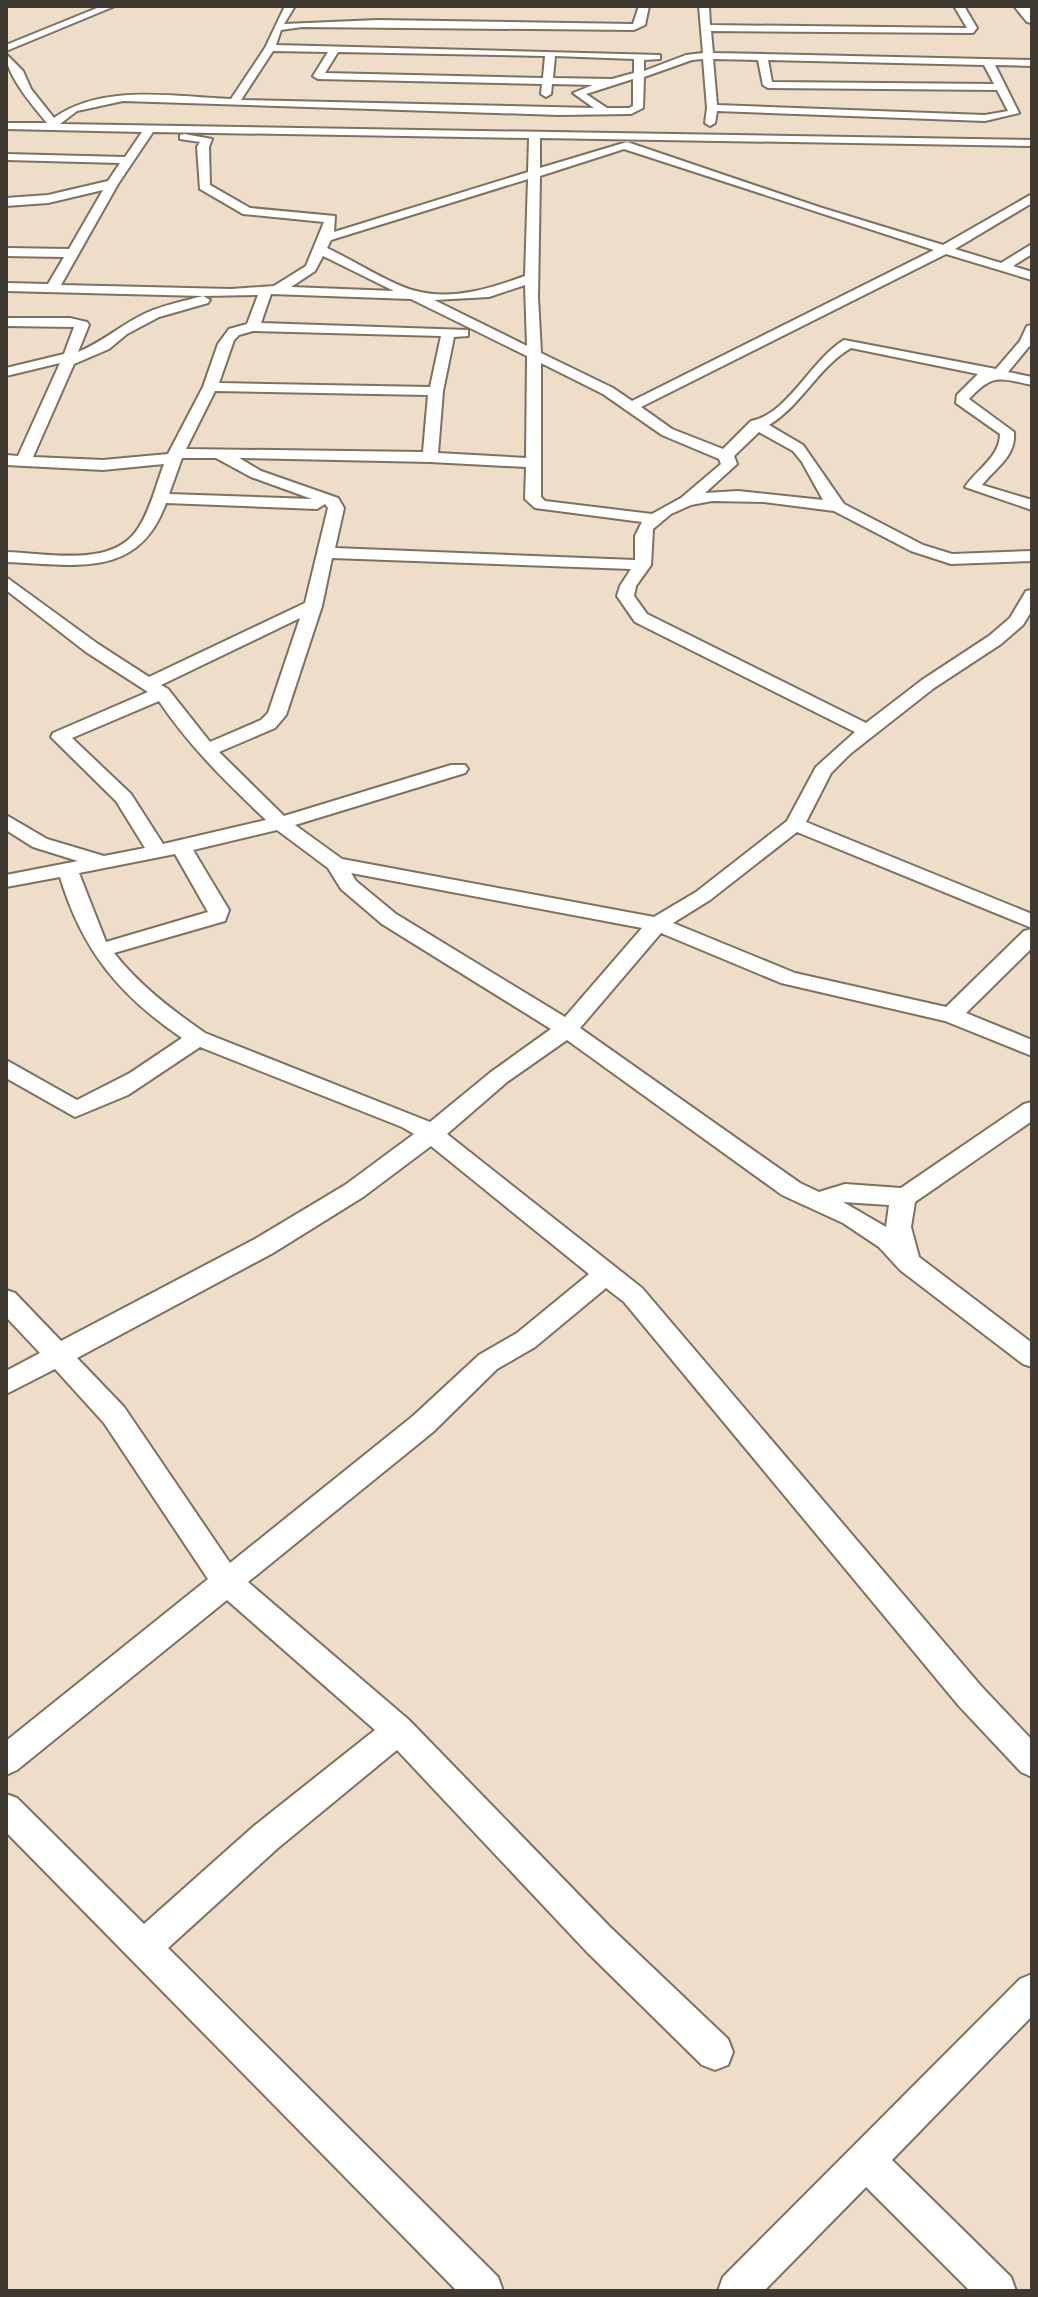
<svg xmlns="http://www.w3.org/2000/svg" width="1038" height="2297" font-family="'Alegreya Sans',sans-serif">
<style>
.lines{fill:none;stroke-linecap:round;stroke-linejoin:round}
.street-casing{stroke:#7f715f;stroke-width:4}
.secondary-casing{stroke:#7f715f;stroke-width:4}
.street{fill:#fff;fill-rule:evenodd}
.secondary{fill:#fff;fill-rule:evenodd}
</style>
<rect width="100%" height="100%" fill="#edddc9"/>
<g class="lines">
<g class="street-casing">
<g id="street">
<path d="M102,6H115L6,51V45Z"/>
<path d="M285,6H295L284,24L378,20L633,24L639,6H649L645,25L634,30L302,27L281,30L276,45L660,55V59L644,60V71L686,55L703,53L699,6H709L710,25L967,28L954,6H964L977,28L973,33L711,31L713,53L1032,60V66L995,65L1019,113L985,121L717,111L715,123L710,126L705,123L707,108L703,59L692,60L644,77L643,108L631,114L559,115L123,101L77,111L60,124L1032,140V146L540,138V168L627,142L819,207L943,245L1032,194V203L955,249L1001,263L1032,244V254L1013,266L1032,272V280L946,254L641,407L672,429L723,449L751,421C787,415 812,359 844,340L996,369L1020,341L1027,326L1032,325V343L1008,372L1032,377V385C999,378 993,373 969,399L1014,432C1016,457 996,467 982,485L1032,500V510L965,487C977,469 1000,457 1000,434L956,403L957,395L978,374L851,348C818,367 802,405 769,425L803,445L844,504L923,545L952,554L1032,551V561L951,564L911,551L834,511L764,502L712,501L691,505L671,514L653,529L651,565L636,586L634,596L647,614L866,723L922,680L989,636L1010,618L1026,591L1032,590V610L1023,625L1001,644L934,688L850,754L831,773L806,822L1032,914V928L797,832L710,900L673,923L795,973L946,1007L1024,931L1032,929V948L966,1013L1032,1040V1056L945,1021L781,983L661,933L580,1028L800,1183L819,1192L845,1184L901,1188L1024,1104L1032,1102V1121L915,1202L911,1227L919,1257L1032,1343V1367L1023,1364L900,1270L879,1247L843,1223L782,1195L567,1040L507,1082L447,1134L642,1288L981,1686L1032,1740V1777L1021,1772L959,1706L624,1302L606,1288L535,1347L497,1369L433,1432L248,1582L409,1720L610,1927L728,2039L733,2052L728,2065L715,2070L702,2065L586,1951L397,1750L278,1848L168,1948L498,2277L503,2291H457L6,1832V1794L17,1798L144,1924L254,1826L375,1730L227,1600L17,1770L6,1775V1741L208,1579L104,1423L55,1369L6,1394V1371L40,1353L6,1317V1290L15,1293L61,1341L255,1239L345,1185L414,1134L402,1127L200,1047L128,1095L75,1117L6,1078V1060L77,1100L130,1073L182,1038C119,995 82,950 60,877L6,887V875L78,861L33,847L6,830V815L47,839L104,856L145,848L116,801L51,737L53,733L148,692L86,652L6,590V577L98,644L149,677L305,603L328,508L325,504L317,509L166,503C138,581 73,564 6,562V552C47,553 114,569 139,527C151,508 156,485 164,464L103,470L6,465V455L18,456L60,363L6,376V368L64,354L74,327L6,326V318H70L87,322L89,325L78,352C103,342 122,324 146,313C163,305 184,301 203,296L6,291V283L48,284L64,257L6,256V248L69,249L103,190L48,203L6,206V198L48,195L108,181L120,163L6,160V154L125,157L142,132L6,129V123H47C33,106 6,75 6,54L23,71L31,89L54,118C103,83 175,97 231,99L265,48ZM273,51L328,52L313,76L318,79L542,84L541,94L546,97L551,94L552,84L593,85L573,93L594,108L241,100ZM338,52L545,56L543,78L325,73ZM555,56L634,59V73L612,79L553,78ZM713,59L758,60L763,85L768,88L997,90L1008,111L985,115L717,105ZM768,60L984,65L994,84L772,82ZM633,79V106L629,108H607L586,94ZM153,132L529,138L528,172L334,232L335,216L250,208L210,185L209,147L212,139L184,134L180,135V139L200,142L197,147L200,189L243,214L324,222L306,266L274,286L231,289L61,285L118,184ZM624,149L934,250L632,401L613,388L541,353L538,297L540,176ZM528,179L525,276C492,288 452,301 416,291C393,286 351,259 327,248L331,240ZM323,256L394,291L291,287L315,271ZM525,285L527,346L434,300L489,297ZM271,294L411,299L527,356L526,458L438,453L443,391L454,337L468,336V330L261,323ZM258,295L247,324L229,329L218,344L203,387L168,454L103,460L33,457L74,364L109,349L127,334L159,317L208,303L210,300L203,296ZM253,331L441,336L430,387L219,383L234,340L239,335ZM541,363L603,394L662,435L719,459L721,464L681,498L652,514L545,501L541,497ZM215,391L428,395L423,452L186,449ZM759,432L793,451L802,462L823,500L738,491L705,493L737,464L734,456ZM182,458H216L251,477L312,499L169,494ZM239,458L430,462L526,467L525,499L535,508L642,522L635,536V560L335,548L344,508L338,498L261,471ZM332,558L631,569L620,586L617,596L635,622L855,732L816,767L787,821L696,892L654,917L342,859L295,825L465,773L468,769L465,765H451L284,816L219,752L275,728L286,715L322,606ZM300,618L268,713L261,720L210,742L168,689L161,685ZM159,701C189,746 227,783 266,820L163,844L131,794L72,738ZM277,830L328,868L341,889L382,924L551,1029L491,1072L430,1122L205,1033C172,1010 139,985 114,953L225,921L229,910L193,850ZM175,854L208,912L106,942L79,873ZM351,873L642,928L565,1017L396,914L356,881ZM431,1146L589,1274L517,1333L479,1355L413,1416L230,1563L124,1407L77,1358L273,1253L363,1197ZM843,1202L889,1205L886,1227Z"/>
<path d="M1032,1974V2016L892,2160L1011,2277L1016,2291H970L866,2187L764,2291H718L723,2277L1020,1979Z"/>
</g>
</g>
<g class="secondary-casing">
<path id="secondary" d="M1014,6H1028L1032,11V23L1027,22Z"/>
</g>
<use href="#street" class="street"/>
<use href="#secondary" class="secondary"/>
</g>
<rect width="1038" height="2297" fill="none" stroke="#3f3931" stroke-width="16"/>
</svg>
